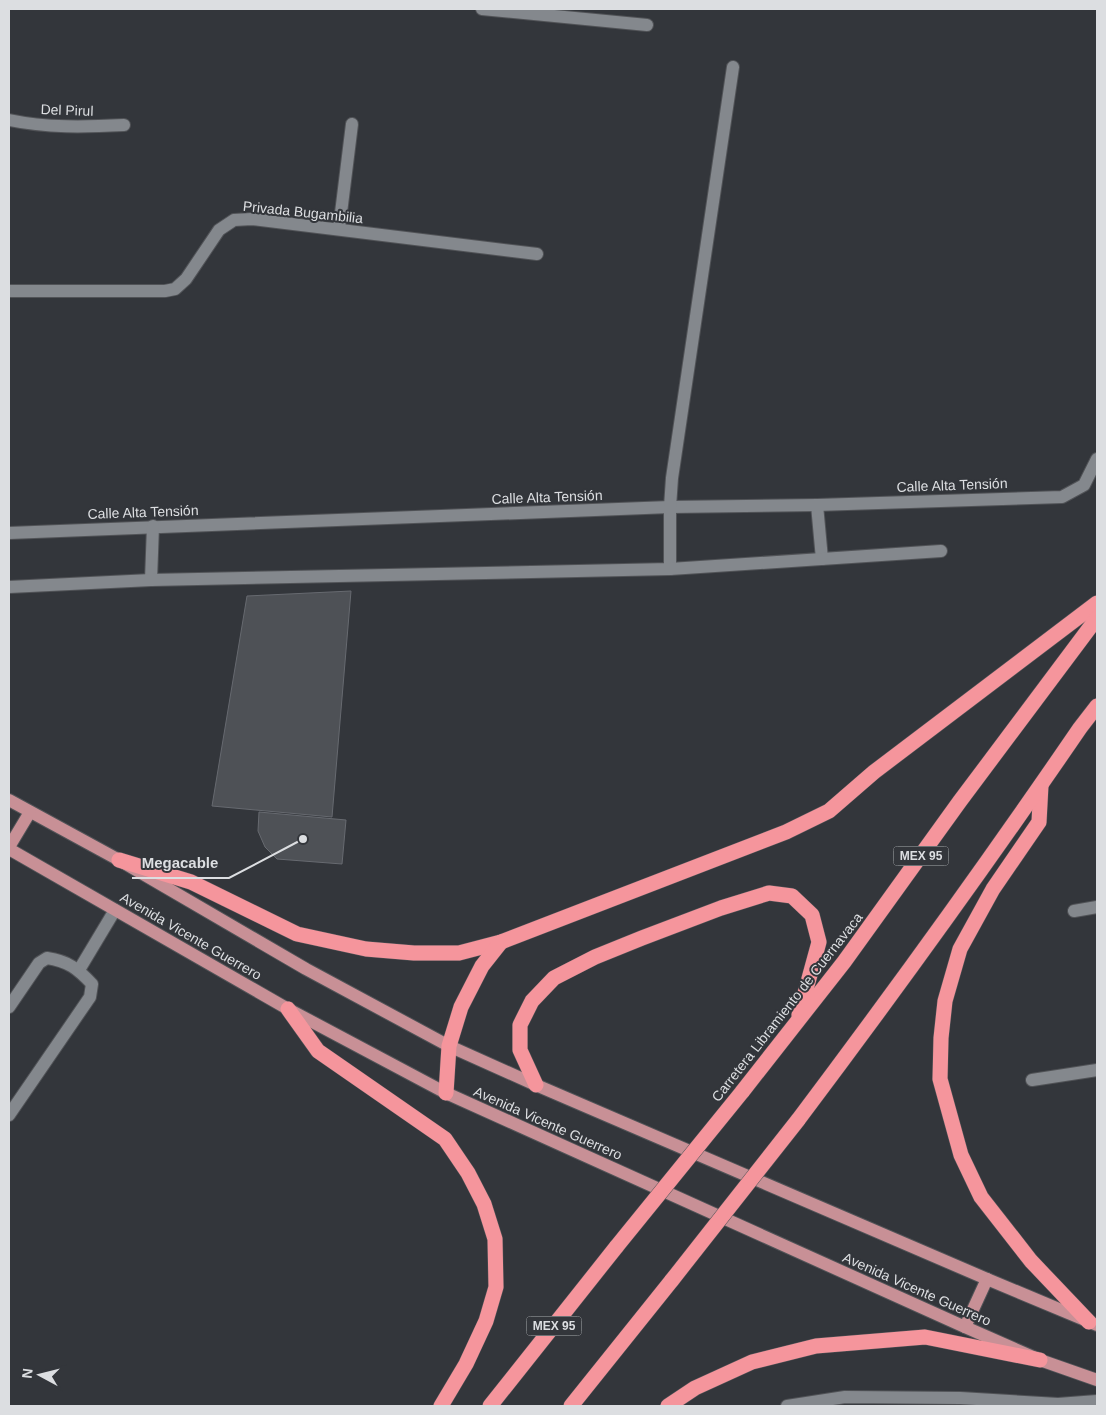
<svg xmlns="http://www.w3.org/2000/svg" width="1106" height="1415" font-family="Arial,sans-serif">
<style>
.building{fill:#4e5156;stroke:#676a70}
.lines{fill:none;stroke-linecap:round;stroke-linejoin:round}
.minor-casing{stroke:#515357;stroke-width:14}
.major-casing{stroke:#515357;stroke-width:14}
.highway-casing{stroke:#515357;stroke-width:16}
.minor{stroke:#84888d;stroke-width:12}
.major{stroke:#c89096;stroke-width:12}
.highway{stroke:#f5959c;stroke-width:15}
.highway-bridge-casing{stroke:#515357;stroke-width:16;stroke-linecap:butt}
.highway-bridge{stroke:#f5959c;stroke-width:15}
.labels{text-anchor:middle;stroke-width:4;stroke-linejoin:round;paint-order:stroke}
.shield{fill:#33363b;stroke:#a9acaf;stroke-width:1}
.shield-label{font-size:12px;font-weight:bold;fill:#dcdee1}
.street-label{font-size:14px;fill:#dcdee1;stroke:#33363b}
.leader{fill:none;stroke:#dcdee1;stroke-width:2}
.callout-dot{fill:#dcdee1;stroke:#33363b;stroke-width:2}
.callout-label{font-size:15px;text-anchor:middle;font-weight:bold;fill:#dcdee1;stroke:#33363b;stroke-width:4;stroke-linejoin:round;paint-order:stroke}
</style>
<rect width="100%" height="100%" fill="#33363b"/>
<g class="building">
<path d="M351,591L332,817L212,806L247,596Z"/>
<path d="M259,812L346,820L342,864L277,859L265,847L258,831Z"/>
</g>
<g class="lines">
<g class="minor-casing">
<g id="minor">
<path d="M482,9L647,25"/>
<path d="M9,120C47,128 85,127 124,125"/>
<path d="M339,229L352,124"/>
<path d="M9,291H165L175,289L186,279L219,230L234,220L252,219L537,254"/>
<path d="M817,505L822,559"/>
<path d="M9,533L670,507L817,505L1062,497L1084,485L1097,459"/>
<path d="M670,569V507L672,478L733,67"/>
<path d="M151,580L153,526"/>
<path d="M9,587L151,580L670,569L941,551"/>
<path d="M1074,911L1097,907"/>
<path d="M79,970L115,910"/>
<path d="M9,1007L39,963L47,958C68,961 78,969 92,984L90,997L9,1115"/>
<path d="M1032,1080L1097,1070"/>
<path d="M787,1406L845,1397L960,1398L1058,1404L1097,1401"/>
</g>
</g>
<g class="major-casing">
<g id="major">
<path d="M9,800L119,860L306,969L449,1046L536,1085L987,1279L1097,1325"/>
<path d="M9,847L30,812"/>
<path d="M9,849L288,1009L446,1093L965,1327L1040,1360L1097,1380"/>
<path d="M965,1327L987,1279"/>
</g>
</g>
<g class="highway-casing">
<g id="highway">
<path d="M1041,785L1039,822L993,889L960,949L945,1001L941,1038L940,1079L961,1155L981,1197L1031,1261L1089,1322"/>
<path d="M119,860L191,882L297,934L366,949L414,953H459L501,942L786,832L829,811L874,772L1097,603"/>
<path d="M288,1009L318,1051L445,1139L468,1173L484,1204L495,1239L496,1287L486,1321L466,1364L441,1406"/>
<path d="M536,1085L520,1050V1025L532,1001L554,978L595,957L642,938L721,908L769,893L792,896L812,915L819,942L799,1015"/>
<path d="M742,1092L844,962L960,801L1097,618"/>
<path d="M446,1093L449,1046L461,1007L482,966L501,942"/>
<path d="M798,1120C895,991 989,861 1080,728L1097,706"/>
<path d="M490,1406L617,1246"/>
<path d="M571,1406L672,1280"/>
<path d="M668,1406L695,1388L752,1362L816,1346L925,1337L1040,1360"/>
</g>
</g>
<use href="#minor" class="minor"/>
<use href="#major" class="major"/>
<use href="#highway" class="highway"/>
<g class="highway-bridge-casing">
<g id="highway-bridge">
<path d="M617,1246L742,1092"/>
<path d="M672,1280L798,1120"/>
</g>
</g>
<use href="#highway-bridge" class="highway-bridge"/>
</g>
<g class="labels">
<g class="shield">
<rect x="893.5" y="846.5" width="55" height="19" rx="4"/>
<rect x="526.5" y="1316.5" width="55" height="19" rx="4"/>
</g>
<g class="shield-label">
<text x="921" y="860">MEX 95</text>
<text x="554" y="1330">MEX 95</text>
</g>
<g class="street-label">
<text transform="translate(67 110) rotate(2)" y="5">Del Pirul</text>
<text transform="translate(303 212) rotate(6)" y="5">Privada Bugambilia</text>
<text transform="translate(952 485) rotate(-2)" y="5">Calle Alta Tensión</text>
<text transform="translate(547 497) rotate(-2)" y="5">Calle Alta Tensión</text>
<text transform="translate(143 512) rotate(-2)" y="5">Calle Alta Tensión</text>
<text transform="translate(191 936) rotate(30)" y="5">Avenida Vicente Guerrero</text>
<text transform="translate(787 1007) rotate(-52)" y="5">Carretera Libramiento de Cuernavaca</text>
<text transform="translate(548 1123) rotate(24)" y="5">Avenida Vicente Guerrero</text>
<text transform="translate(917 1289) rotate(24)" y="5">Avenida Vicente Guerrero</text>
</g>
</g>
<path class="leader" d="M303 839L229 878H132"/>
<circle class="callout-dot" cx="303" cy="839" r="5"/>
<g class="callout-label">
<text x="180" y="868">Megacable</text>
</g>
<rect width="1106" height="1415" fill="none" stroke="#dcdee1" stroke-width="20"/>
<g transform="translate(40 1375) rotate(277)" stroke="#33363b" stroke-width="4" paint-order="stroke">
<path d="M0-4L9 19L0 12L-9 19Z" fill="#dcdee1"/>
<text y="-8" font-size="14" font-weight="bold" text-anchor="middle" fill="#dcdee1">N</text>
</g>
</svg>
